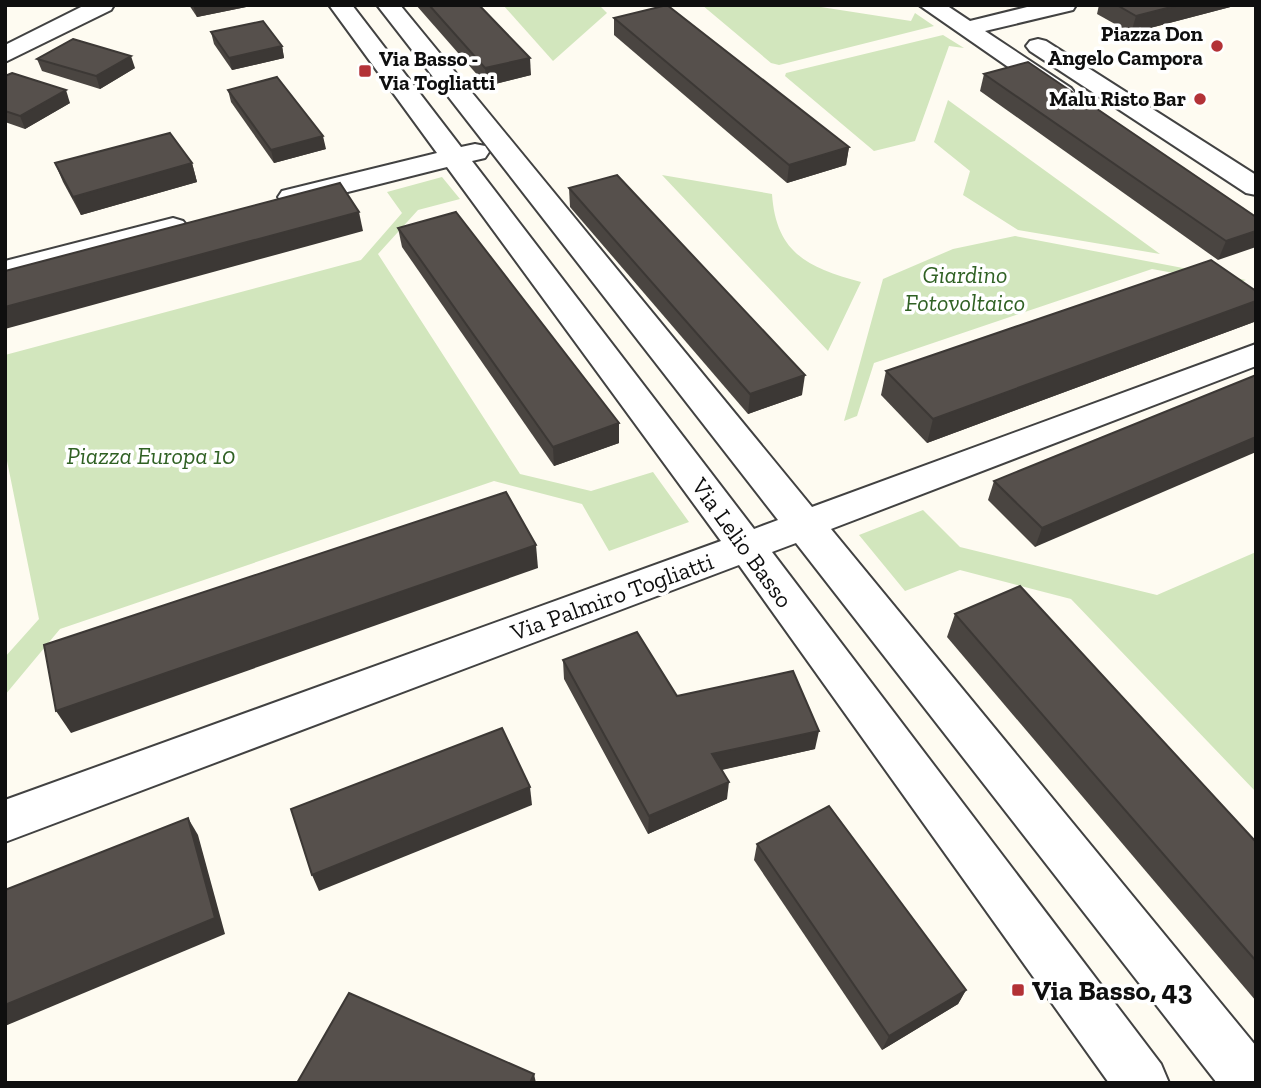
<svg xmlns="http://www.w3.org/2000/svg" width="1261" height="1088" font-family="'Zilla Slab',serif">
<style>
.green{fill:#d2e6bd}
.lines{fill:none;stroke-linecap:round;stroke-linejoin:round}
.minor-casing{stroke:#424242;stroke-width:4}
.minor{fill:#fff;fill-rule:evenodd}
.wall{fill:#4a4541}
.shaded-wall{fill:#3c3835}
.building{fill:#56504c;stroke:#3c3835;stroke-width:2}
.poi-dot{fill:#b33237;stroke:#fff;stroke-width:2.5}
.labels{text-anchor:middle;stroke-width:7;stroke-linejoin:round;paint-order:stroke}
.far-poi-label{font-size:21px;font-weight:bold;fill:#0f0f0f;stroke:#fff;text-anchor:end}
.park-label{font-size:24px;font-style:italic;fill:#306124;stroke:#fff}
.street-label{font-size:24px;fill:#0f0f0f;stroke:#fff}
.near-poi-label{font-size:28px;font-weight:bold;fill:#0f0f0f;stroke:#fff;text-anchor:start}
</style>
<rect width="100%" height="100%" fill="#fefbf1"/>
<g class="green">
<path d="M503,5H599L607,13L553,61Z"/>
<path d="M702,5H808L911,21L915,13L934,26L779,65L771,63Z"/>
<path d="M943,35L964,48L949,46L915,141L874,151L785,76L786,73Z"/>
<path d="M948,100L1160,254L1018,230L963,195L970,171L934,142Z"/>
<path d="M662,175L772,194C776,253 808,268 861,282L828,351Z"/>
<path d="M442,177L460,199L418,210L378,254L520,474L591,491L653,472L689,522L609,551L582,504L494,481L60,629L5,695V657L39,619L5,451V355L361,260L402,213L387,192Z"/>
<path d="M1015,236L1246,280L1234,284L1152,269L874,363L857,416L844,421L883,279L953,249Z"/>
<path d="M923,510L960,547L1157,595L1256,552V792L1071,599L960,570L905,591L859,535Z"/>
</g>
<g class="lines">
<g class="minor-casing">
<g id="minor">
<path d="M85,5H114L111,10L5,62V45Z"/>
<path d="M329,5H352L461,147L475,144L485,146L489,152L485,158L472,161L754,529L778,520L377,5H400L812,507L1256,344V366L831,529L1256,1046V1083H1217L796,543L772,552L1161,1064L1169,1083H1109L739,565L5,842V800L721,541L447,167L292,206L282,203L278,197L282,191L437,153Z"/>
<path d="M919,5H946L970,21L1035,5H1076L1073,10L985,31L1071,88L1075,93L1071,98L1062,101L1053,98Z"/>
<path d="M1038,39L1046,41L1256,175V195L1246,193L1030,51L1026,46L1030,41Z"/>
<path d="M173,218L183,221L188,227L183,233L5,279V261Z"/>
</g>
</g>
<use href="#minor" class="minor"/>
</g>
<g class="wall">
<path d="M189,5H256L197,17Z"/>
<path d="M416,5H479L531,75L487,86Z"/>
<path d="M1099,5H1238L1131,33L1097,14Z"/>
<path d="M614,18L849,147L846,165L787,183L614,35Z"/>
<path d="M211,32L282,46L284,58L232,70L214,44Z"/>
<path d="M37,59L135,68L100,89L42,71Z"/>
<path d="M984,74L1256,217L1218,260L980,91Z"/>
<path d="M5,76L70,103L25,129L5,122Z"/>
<path d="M228,90L326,149L274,163L231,102Z"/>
<path d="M55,163H192L197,182L81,215L63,182Z"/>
<path d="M569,188L802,395L748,414L570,207Z"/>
<path d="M398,228L619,443L554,466L402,247Z"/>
<path d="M1254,322L927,443L881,395L886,371Z"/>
<path d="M1256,375L1035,547L988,500L994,481Z"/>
<path d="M955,614L1256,842V1001L947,637Z"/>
<path d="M563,660L677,696L815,749L722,770L727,799L648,834L564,679Z"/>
<path d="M757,844L966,990L958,1004L882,1050L754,860Z"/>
</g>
<g class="shaded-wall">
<path d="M193,5H256L197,17Z"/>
<path d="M1179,5H1238L1131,33L1136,16Z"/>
<path d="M282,46L284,58L232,70L229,58Z"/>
<path d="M131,56L135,68L100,89L96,76Z"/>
<path d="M530,58L531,75L487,86L485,68Z"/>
<path d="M66,90L70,103L25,129L20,116Z"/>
<path d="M323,136L326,149L274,163L271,150Z"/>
<path d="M849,147L846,165L787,183L789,165Z"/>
<path d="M192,163L197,182L81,215L73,197Z"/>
<path d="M359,212L363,231L5,329V307Z"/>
<path d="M1256,231V247L1218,260L1226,241Z"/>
<path d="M1256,301V318L1254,322L927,443L933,419Z"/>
<path d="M805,375L802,395L748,414L750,394Z"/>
<path d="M619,423V443L554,466L553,447Z"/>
<path d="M1256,437V452L1035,547L1042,528Z"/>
<path d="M536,545L538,568L71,733L56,711Z"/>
<path d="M819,731L815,749L711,772L712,754Z"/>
<path d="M729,782L727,799L648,834L649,816Z"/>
<path d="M530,787L532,805L319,891L312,875Z"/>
<path d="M188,818L198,835L225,934L5,1026V1005Z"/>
<path d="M966,990L958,1004L882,1050L889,1036Z"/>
<path d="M534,1074L536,1083H530Z"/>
</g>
<g class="building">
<path d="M429,5H479L530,58L485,68Z"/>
<path d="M667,5L849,147L789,165L614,18Z"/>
<path d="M1117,5H1179L1136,16Z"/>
<path d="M263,21L282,46L229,58L211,32Z"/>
<path d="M73,39L131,56L96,76L37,59Z"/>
<path d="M1028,62L1256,217V231L1226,241L984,74Z"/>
<path d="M12,73L66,90L20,116L5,111V76Z"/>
<path d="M277,77L323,136L271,150L228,90Z"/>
<path d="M170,133L192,163L73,197L55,163Z"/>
<path d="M617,175L805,375L750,394L569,188Z"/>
<path d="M340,183L359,212L5,307V271Z"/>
<path d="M456,212L619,423L553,447L398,228Z"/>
<path d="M1211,260L1256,291V301L933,419L886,371Z"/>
<path d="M1256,375V437L1042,528L994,481Z"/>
<path d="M506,492L536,545L56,711L44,645Z"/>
<path d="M1020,586L1256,842V961L955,614Z"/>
<path d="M637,632L677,696L793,671L819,731L712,754L729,782L649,816L563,660Z"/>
<path d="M502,728L530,787L312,875L291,809Z"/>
<path d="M829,806L966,990L889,1036L757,844Z"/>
<path d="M188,818L215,918L5,1005V890Z"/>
<path d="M349,993L534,1074L530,1083H297Z"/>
</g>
<g class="poi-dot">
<circle cx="1217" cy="46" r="7"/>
<rect x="358" y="64" width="14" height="14" rx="3.5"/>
<circle cx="1200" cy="99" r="7"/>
<rect x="1011" y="983" width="14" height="14" rx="3.5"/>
</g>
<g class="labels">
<g class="far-poi-label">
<text x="1203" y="41">Piazza Don<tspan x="1203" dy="24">Angelo Campora</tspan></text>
<text x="379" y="66" text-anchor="start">Via Basso -<tspan x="379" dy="24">Via Togliatti</tspan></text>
<text x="1186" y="106">Malu Risto Bar</text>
</g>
<g class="park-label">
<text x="965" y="283">Giardino<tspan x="965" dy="28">Fotovoltaico</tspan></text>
<text x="151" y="464">Piazza Europa 10</text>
</g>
<g class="street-label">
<text transform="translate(742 543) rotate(54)" y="8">Via Lelio Basso</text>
<text transform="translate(612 597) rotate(-20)" y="8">Via Palmiro Togliatti</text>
</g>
<g class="near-poi-label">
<text x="1032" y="1000">Via Basso, 43</text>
</g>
</g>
<rect width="1261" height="1088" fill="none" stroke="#0f0f0f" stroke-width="14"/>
</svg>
